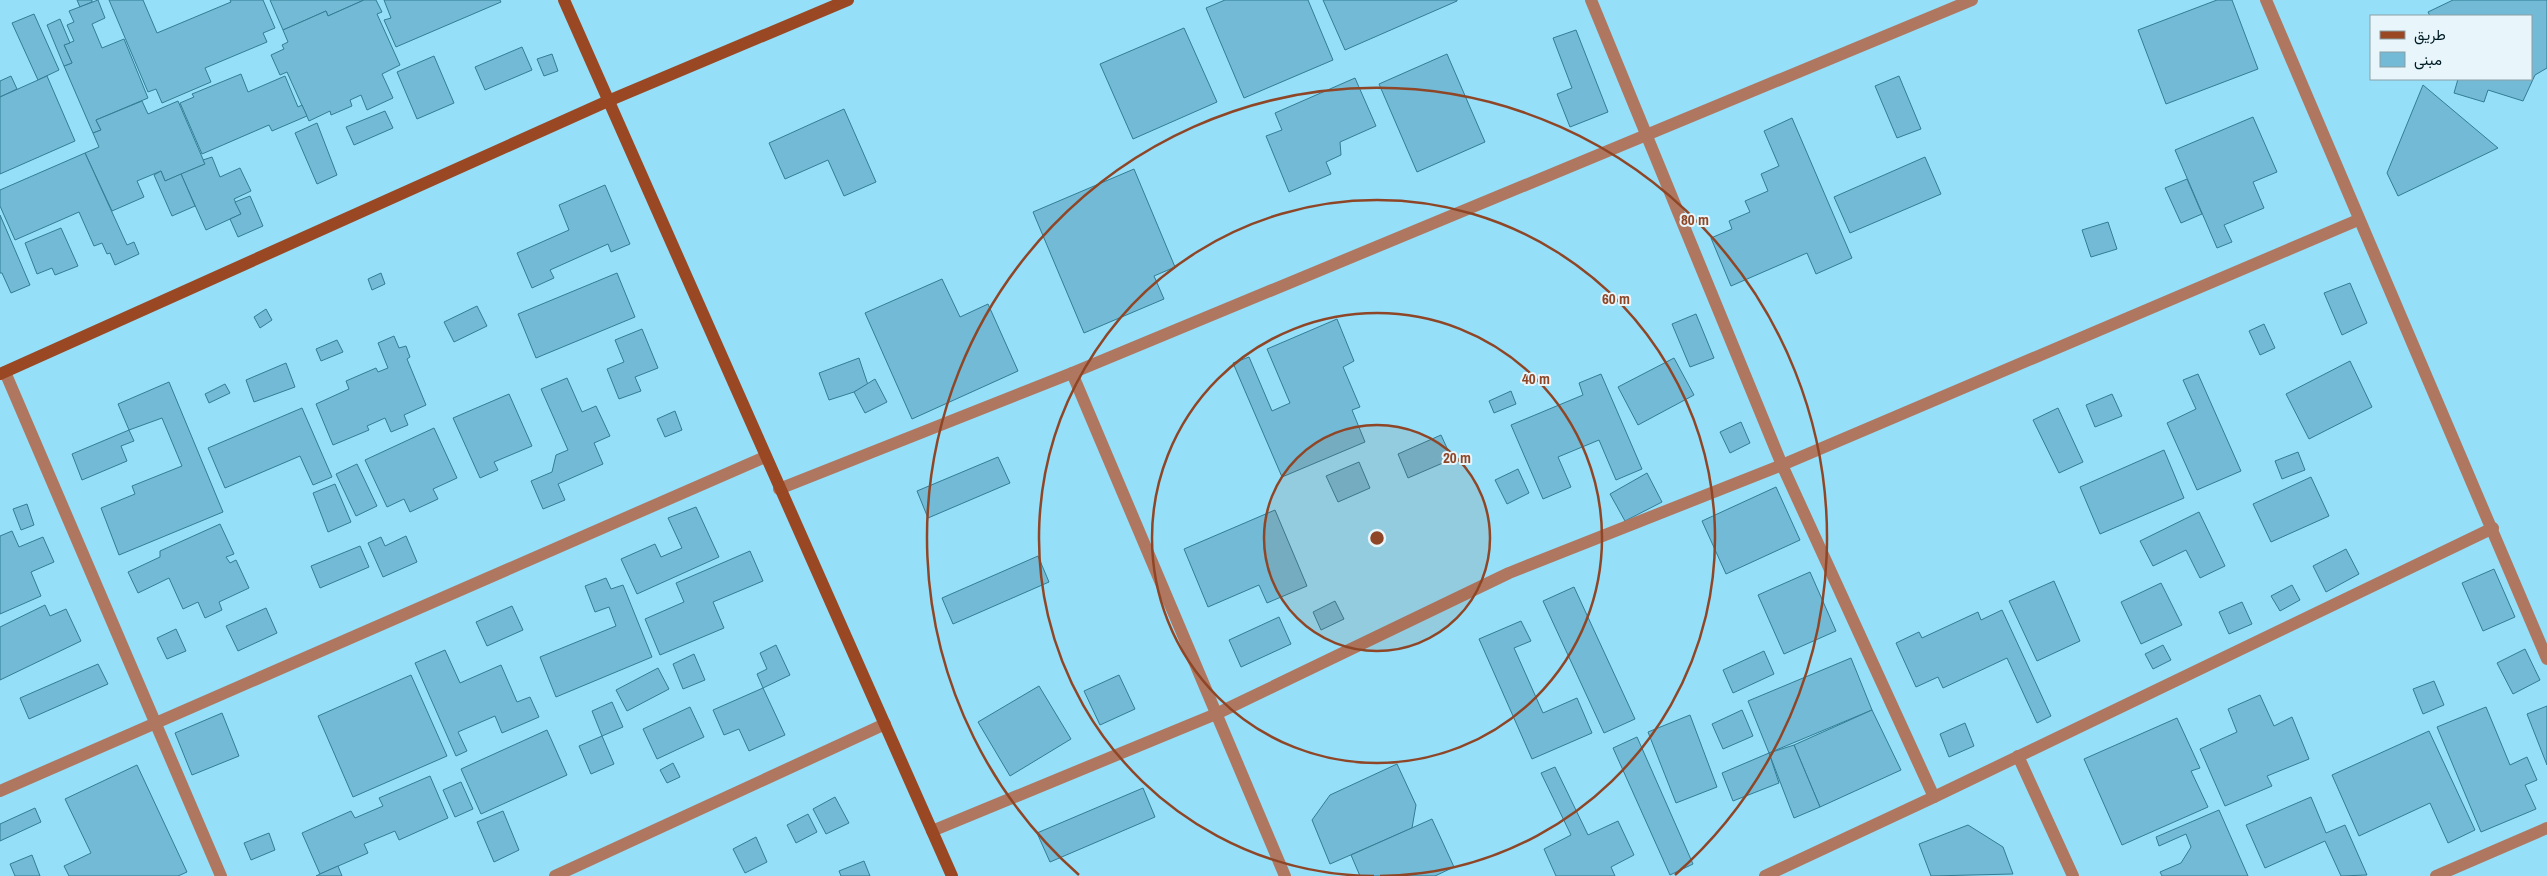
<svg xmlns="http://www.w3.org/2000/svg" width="2547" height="876" font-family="'Archivo Narrow',Vazirmatn,sans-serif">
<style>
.building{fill:#72bad5;stroke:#337d95}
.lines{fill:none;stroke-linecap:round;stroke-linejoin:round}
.street{stroke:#b07760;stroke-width:12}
.secondary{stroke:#9a4823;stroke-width:12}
.ring{fill:none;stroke:#8f4626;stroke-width:2.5}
.centre{fill:#8f4626;stroke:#e8f6fb;stroke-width:2.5}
.ring-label{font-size:15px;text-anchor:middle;font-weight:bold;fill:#8f4626;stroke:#e8f6fb;stroke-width:4;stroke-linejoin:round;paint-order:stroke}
</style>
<rect width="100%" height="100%" fill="#95dff9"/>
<g class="building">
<path d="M77,0H92V2L80,7Z"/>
<path d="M98,0L105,18L92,24L102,48L124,39L148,98L96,120L101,130L93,133L64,66L72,63L64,45L74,41L67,25L74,22L69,11Z"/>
<path d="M109,0H143L157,33L231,2L230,0H263L275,28L263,33L267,42L205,68L211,82L162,103L156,89L148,92Z"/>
<path d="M270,0H364L328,16L326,11L283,30Z"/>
<path d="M364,0H376L382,12L377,14L400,65L382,74L393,98L367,110L361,95L350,100L352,106L331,115L330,111L309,121L287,72L280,75L271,55L284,49L282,45L288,42L283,30L326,11L328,16Z"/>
<path d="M384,0H500L501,2L396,47L384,20L391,18Z"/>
<path d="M1225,0H1308L1333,60L1244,98L1206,8Z"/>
<path d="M1323,0H1457V1L1345,50Z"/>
<path d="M2217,0H2232L2258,69L2166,104L2138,30Z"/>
<path d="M2453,0H2547V68L2535,75L2523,101L2488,90L2484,102L2454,93L2458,79H2531V16H2430L2428,12Z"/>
<path d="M34,14L59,70L38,80L12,23Z"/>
<path d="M60,19L70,43L64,45L72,63L64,66L47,25Z"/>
<path d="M1184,28L1217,102L1133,139L1100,64Z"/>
<path d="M1576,30L1608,112L1570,127L1557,94L1572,88L1553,38Z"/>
<path d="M522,47L532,70L485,90L475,67Z"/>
<path d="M552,54L558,71L544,76L537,59Z"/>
<path d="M1447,54L1485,142L1417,172L1379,84Z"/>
<path d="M434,56L454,103L417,119L397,72Z"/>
<path d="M241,74L248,92L285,76L298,107L302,105L307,116L272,131L269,125L202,154L180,103L194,97L192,94Z"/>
<path d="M11,76L17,89L0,97V81Z"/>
<path d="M47,76L75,141L0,174V97Z"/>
<path d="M1899,76L1921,129L1897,138L1875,86Z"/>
<path d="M1355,78L1376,126L1340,142L1341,155L1326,162L1331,174L1289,192L1266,136L1282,130L1275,113Z"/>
<path d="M2423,85L2498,148L2398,196L2387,173Z"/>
<path d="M142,101L148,114L178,101L205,164L165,181L161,171L137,181L144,197L112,211L85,153L99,147L93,133L101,130L96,120Z"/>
<path d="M844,109L876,182L844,196L828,160L785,179L769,143Z"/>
<path d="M385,111L393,128L354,145L346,127Z"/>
<path d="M2253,117L2277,172L2253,182L2264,208L2224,225L2232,242L2217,248L2175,150Z"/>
<path d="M1792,118L1852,258L1816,274L1807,253L1731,286L1711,238L1732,229L1729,221L1750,212L1745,201L1768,191L1761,174L1779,166L1764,131Z"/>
<path d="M317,123L337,175L317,184L295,133Z"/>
<path d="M85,153L127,245L134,242L139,254L115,265L110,253L107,254L102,243L94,246L79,212L15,240L0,206V190Z"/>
<path d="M212,157L220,177L240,168L251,191L234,199L241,214L206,230L181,174L205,164L203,160Z"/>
<path d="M1925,157L1941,194L1850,233L1834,197Z"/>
<path d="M1134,169L1175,267L1154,276L1164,299L1084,333L1033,212Z"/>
<path d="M161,171L165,181L181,174L195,206L172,216L154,175Z"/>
<path d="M2187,179L2202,214L2181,223L2165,188Z"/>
<path d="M605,185L630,244L611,252L608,244L550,270L554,278L532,288L517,253L569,230L559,205Z"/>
<path d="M250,196L263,226L238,237L230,219L241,214L235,202Z"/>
<path d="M0,215L30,285L11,293L2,273H0Z"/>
<path d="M2108,222L2117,249L2091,257L2082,230Z"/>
<path d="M61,228L78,266L55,275L52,268L37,274L25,243Z"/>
<path d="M381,273L385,284L372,290L368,279Z"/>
<path d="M617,273L635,317L536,358L518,314Z"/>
<path d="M942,279L960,317L988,304L1018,371L912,419L865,313Z"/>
<path d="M2350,283L2367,323L2342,335L2324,293Z"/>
<path d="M477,306L487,326L454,342L444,322Z"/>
<path d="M266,309L272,320L260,328L254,317Z"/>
<path d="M1696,314L1714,358L1690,367L1672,324Z"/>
<path d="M1337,319L1354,361L1343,367L1360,407L1352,410L1365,442L1282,477L1233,363L1249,357L1272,411L1290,403L1267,349Z"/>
<path d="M2264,324L2275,348L2260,355L2249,331Z"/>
<path d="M642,329L658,368L635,377L641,391L619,399L607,369L624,362L615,340Z"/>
<path d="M394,336L399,348L406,346L410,357L407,359L426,405L404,415L408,425L391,432L385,418L367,426L369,430L333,445L316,404L349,389L346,381L376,368L378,372L388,368L378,343Z"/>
<path d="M337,340L343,352L321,361L316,349Z"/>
<path d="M859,358L868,385L854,392L829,400L819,373Z"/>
<path d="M1674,358L1694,395L1638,425L1618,387Z"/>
<path d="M2350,361L2372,407L2309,439L2286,394Z"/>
<path d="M286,363L295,387L254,402L246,380Z"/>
<path d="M1601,374L1642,469L1616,480L1599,440L1558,457L1571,487L1543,499L1511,425L1583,395L1579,383Z"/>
<path d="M2198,374L2241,471L2197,490L2167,423L2196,409L2183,380Z"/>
<path d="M567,378L582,412L596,406L610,436L594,443L603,464L558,484L565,500L543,509L531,481L552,472L556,455L568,450L541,389Z"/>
<path d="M875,379L887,402L865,413L854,392Z"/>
<path d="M169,382L223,512L119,555L101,508L135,494L132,486L182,466L162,418L129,430L118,404Z"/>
<path d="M225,384L230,393L209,403L205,394Z"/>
<path d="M1511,391L1516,404L1494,413L1489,401Z"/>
<path d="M509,394L532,446L494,462L498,470L480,478L453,418Z"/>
<path d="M2112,394L2122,416L2095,427L2086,405Z"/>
<path d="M302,408L332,477L313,485L300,456L225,488L208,448Z"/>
<path d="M2058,408L2083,462L2059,473L2033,420Z"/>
<path d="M675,411L682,430L665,437L657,419Z"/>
<path d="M1741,422L1750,443L1730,453L1720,432Z"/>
<path d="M434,428L457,478L433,489L438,499L410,512L404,499L387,507L365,460Z"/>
<path d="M129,430L134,441L121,446L127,461L82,480L72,454Z"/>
<path d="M1441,435L1452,459L1408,478L1398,454Z"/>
<path d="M2164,450L2184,498L2100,534L2080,487Z"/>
<path d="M2298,452L2305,470L2282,479L2275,461Z"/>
<path d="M998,457L1010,483L928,518L917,491Z"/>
<path d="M1359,462L1370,488L1338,502L1326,476Z"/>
<path d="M357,464L377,506L356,516L336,474Z"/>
<path d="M1518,469L1529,493L1507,504L1495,480Z"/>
<path d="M1647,473L1662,502L1625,521L1610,494Z"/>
<path d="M2311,477L2329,516L2271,542L2253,504Z"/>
<path d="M335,484L351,522L328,532L313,493Z"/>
<path d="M1776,487L1800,540L1726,574L1702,521Z"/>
<path d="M27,504L34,525L21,530L13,509Z"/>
<path d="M696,507L719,557L637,594L621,559L655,544L661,557L682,548L668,518Z"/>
<path d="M1275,510L1307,586L1267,603L1259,585L1208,607L1184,549Z"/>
<path d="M2199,512L2225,566L2200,578L2186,550L2153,566L2140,541Z"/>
<path d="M220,524L234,554L226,557L230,563L236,560L249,588L219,602L222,610L205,618L198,602L183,609L169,578L138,593L128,572L160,557V551Z"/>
<path d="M12,531L19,547L43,537L54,562L31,572L41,596L0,614V536Z"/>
<path d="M406,536L417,562L383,577L368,543L381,537L385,546Z"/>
<path d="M360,546L369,567L320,588L311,566Z"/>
<path d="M2346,549L2359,574L2326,592L2313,566Z"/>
<path d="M750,551L763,581L713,602L724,628L660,655L645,619L684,602L676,583Z"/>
<path d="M1038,556L1049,582L953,624L942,598Z"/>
<path d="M2494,569L2515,617L2483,631L2462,583Z"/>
<path d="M1810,572L1836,631L1784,654L1758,595Z"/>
<path d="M606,578L611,589L623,585L652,657L556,697L540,657L616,626L609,607L595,612L585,586Z"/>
<path d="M2054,581L2080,641L2037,661L2009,601Z"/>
<path d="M2161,583L2182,625L2141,644L2121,602Z"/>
<path d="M2292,585L2300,600L2280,611L2271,596Z"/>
<path d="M1574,587L1635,719L1604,733L1543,601Z"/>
<path d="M1335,601L1344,619L1321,630L1313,612Z"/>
<path d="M2242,602L2252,624L2229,634L2219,612Z"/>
<path d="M45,605L50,616L66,609L81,641L0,680V627Z"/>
<path d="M512,606L523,630L487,646L476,622Z"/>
<path d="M266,608L277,633L238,651L226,626Z"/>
<path d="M2002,610L2051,716L2037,723L2007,658L1943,688L1938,677L1916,687L1896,643L1919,632L1922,638L1978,612L1981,620Z"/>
<path d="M1279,617L1291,644L1241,667L1229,640Z"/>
<path d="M1521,621L1531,641L1514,648L1543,713L1577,698L1592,733L1532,759L1479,639Z"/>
<path d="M176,629L186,651L167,659L157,638Z"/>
<path d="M776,645L790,675L763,688L757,674L767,669L760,653Z"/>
<path d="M2163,645L2171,660L2153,669L2145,654Z"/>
<path d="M2525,649L2540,680L2513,694L2497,663Z"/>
<path d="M445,650L460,683L501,665L517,702L530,697L539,717L502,733L495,716L458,732L467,751L456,756L415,663Z"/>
<path d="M1764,651L1774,674L1733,693L1723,670Z"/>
<path d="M694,654L705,680L683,689L673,664Z"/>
<path d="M1851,658L1872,710L1769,753L1748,701Z"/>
<path d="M98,664L108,684L29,719L20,698Z"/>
<path d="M658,668L669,689L627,711L616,690Z"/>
<path d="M411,675L447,756L353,797L318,716Z"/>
<path d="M1119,675L1135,709L1100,725L1084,691Z"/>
<path d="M2434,681L2444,705L2423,714L2413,689Z"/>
<path d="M1039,686L1071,739L1010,776L978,722Z"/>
<path d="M763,688L785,735L749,751L739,729L724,735L713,710Z"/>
<path d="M2260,695L2274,726L2292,717L2309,759L2267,776L2272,786L2225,806L2200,749L2237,732L2228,709Z"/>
<path d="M612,702L623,727L602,736L592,711Z"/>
<path d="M2547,706V765L2527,714Z"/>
<path d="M690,707L704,737L657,759L643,729Z"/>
<path d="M2486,707L2510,765L2527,757L2537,780L2525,785L2536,809L2481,832L2437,727Z"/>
<path d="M1742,710L1753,736L1723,749L1712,724Z"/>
<path d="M1872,710L1901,770L1820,807L1794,745Z"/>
<path d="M222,713L239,756L192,775L175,733Z"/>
<path d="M1690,715L1717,787L1676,803L1648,732Z"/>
<path d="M2177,718L2200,768L2191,771L2208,807L2122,845L2084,759Z"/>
<path d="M1965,723L1974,746L1949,757L1940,734Z"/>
<path d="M547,730L567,775L481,814L461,769Z"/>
<path d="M2429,731L2475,830L2448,843L2430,803L2359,836L2332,775Z"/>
<path d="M602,736L614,764L591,774L579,746Z"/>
<path d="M1637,737L1693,864L1670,875L1613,748Z"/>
<path d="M1794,745L1820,807L1794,818L1769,753Z"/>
<path d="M1769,753L1779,783L1733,801L1722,773Z"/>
<path d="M673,763L680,777L667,783L660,770Z"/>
<path d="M1397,764L1416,805L1412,828L1330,864L1312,820L1330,795Z"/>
<path d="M137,765L187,872L178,876H69L64,866L91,853L65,799Z"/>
<path d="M1555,767L1588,835L1618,821L1634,855L1611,867L1615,876H1556L1544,849L1571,835L1541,773Z"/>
<path d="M430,776L448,818L399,840L395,831L364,844L368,853L320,874L302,833L351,811L355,818L383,806L379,798Z"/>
<path d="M461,782L473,809L455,817L443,790Z"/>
<path d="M1143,788L1155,817L1050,862L1037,833Z"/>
<path d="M835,797L849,823L826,834L813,809Z"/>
<path d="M2311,797L2326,833L2345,825L2367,875L2341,876L2325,841L2265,868L2246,825Z"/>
<path d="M35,808L41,822L0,841V824Z"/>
<path d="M2219,810L2248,876H2162L2160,872L2181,863L2191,847L2186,834L2159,846L2156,837Z"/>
<path d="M503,811L519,850L494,862L477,822Z"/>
<path d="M808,814L817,832L796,843L787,825Z"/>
<path d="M1432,819L1454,867L1435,876H1360L1351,855Z"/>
<path d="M1968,825L2003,847L2013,874L1931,876L1919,844Z"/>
<path d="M269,833L275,850L251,860L244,843Z"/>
<path d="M756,837L767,862L745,873L733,849Z"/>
<path d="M32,855L40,876H15L10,864Z"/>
<path d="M864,861L870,876H841L839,871Z"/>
<path d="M338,866L342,876H316L320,874Z"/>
</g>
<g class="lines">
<g class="street">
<path d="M1591,0L1782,465L1934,797"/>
<path d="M2266,0L2547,659"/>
<path d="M5,372L221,876"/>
<path d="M1072,373L1285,876"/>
<path d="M779,489L1072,373L1972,0"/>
<path d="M2018,756L2073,876"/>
<path d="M0,791L765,457"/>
<path d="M932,831L1216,714L1509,573L1782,465L2358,220"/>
<path d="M555,876L885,724"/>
<path d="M1765,876L1934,797L2493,528"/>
<path d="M2436,876L2547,828"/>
</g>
<g class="secondary">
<path d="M564,0L952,876"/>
<path d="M0,374L608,101L848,0"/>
</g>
</g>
<circle cx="1377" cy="538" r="113" fill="#8f4626" fill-opacity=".12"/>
<g class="ring">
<circle cx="1377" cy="538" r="113"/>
<circle cx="1377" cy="538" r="225"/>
<path d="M1374 876A338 338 0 1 1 1380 876"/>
<path d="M1079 875A450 450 0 1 1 1675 875"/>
</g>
<circle cx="1377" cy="538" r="8" class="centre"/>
<g class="ring-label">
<text x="1695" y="225">80 m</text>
<text x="1616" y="304">60 m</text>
<text x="1536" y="384">40 m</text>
<text x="1457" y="463">20 m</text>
</g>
<rect x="2370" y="15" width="162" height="65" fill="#e8f6fb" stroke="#8b9fa5"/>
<rect x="2380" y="31" width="25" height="8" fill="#9a4823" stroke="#8b9fa5"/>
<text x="2414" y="40" font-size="15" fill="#001c25">طريق</text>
<rect x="2380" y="52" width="25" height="15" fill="#72bad5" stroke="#8b9fa5"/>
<text x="2414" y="65" font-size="15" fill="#001c25">مبنى</text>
</svg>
